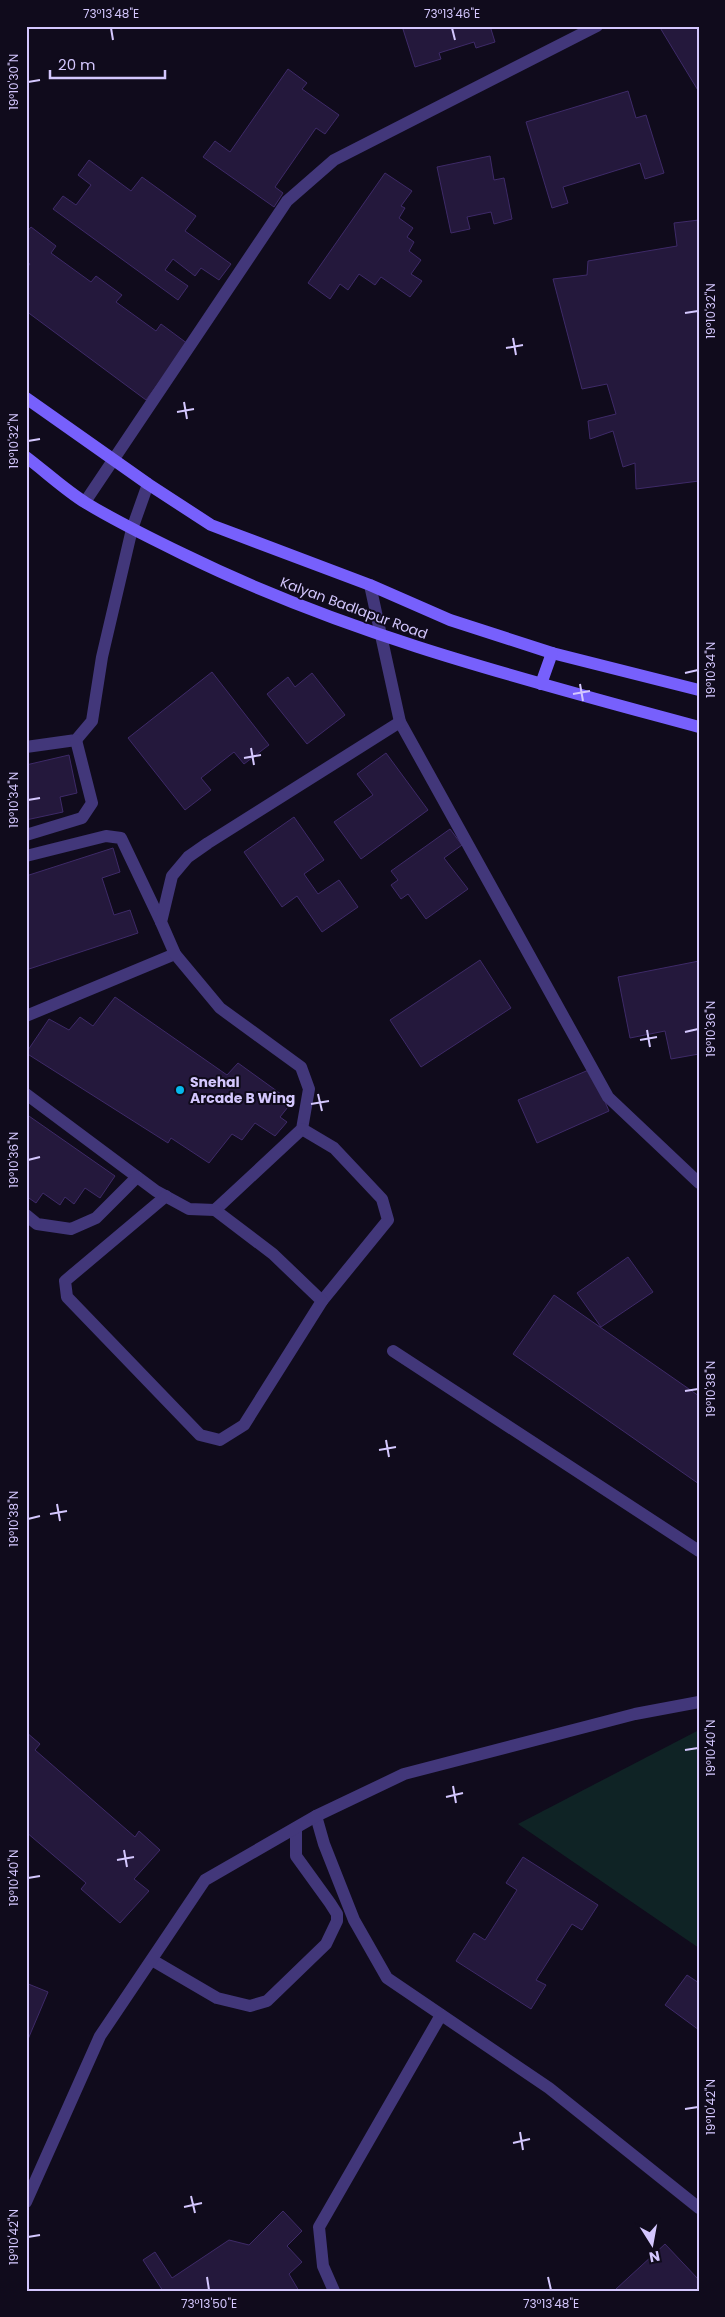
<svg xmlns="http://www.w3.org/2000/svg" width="725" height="2317" font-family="Poppins,sans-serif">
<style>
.green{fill:#0f2325}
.building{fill:#24183c;stroke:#3e2a68}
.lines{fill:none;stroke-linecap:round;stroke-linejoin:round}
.street{stroke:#42377a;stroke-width:12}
.secondary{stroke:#7760fc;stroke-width:12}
.ticks{fill:none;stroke:#d4c7fe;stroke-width:2}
.poi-dot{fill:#05b8ec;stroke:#100b1c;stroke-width:2}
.labels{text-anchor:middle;stroke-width:4;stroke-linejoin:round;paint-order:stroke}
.street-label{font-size:14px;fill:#d4c7fe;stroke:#100b1c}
.poi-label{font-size:14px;font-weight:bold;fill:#d4c7fe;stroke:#100b1c;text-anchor:start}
.neatline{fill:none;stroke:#d4c7fe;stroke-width:2}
.ticks-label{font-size:12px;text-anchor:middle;fill:#d4c7fe}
</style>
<rect width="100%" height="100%" fill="#100b1c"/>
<path class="green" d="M699,1730V1948L518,1824Z"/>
<g class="building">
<path d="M402,26H490L495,42L476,48L474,42L439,53L441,59L415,67Z"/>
<path d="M659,26H699V92Z"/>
<path d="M288,69L307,83L302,89L339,115L325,134L316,128L275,187L283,193L274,207L203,157L215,141L230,152Z"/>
<path d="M628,91L636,118L646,115L664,173L645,179L640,163L563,187L568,203L552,208L526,122Z"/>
<path d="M490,156L494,180L504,178L512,219L494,224L491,212L467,217L470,229L451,233L437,167Z"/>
<path d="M89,160L131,191L142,177L196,216L185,231L231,264L219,280L201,268L195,276L173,259L165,270L188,286L178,300L53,209L63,196L76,205L91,185L78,175Z"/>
<path d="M385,173L412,191L401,206L405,208L399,218L413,228L407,237L414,242L409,251L421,260L411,274L422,281L410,297L381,277L375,285L359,274L348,290L340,284L330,299L308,283Z"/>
<path d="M699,220V481L636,489L635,463L623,467L613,431L590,439L588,421L616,414L607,384L582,389L553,279L587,275L588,261L677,246L674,223Z"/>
<path d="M31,227L56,246L51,253L91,282L96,276L122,295L116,302L156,331L161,324L188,344L146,400L26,311V269L30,264L26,261V233Z"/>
<path d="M212,672L269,745L244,764L234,752L201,778L211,790L185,810L128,738Z"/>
<path d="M312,673L345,715L307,744L267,694L288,677L295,687Z"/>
<path d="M386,753L428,810L361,859L334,822L373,795L357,774Z"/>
<path d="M69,755L77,793L60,797L63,812L26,820V765Z"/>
<path d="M294,817L324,860L304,874L318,894L339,880L358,907L322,932L297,896L282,907L244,852Z"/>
<path d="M450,829L462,845L444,858L468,889L426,919L408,894L401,899L391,885L398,880L391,871Z"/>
<path d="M113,848L120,872L102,878L114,915L130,910L138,933L26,970V876Z"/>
<path d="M480,960L511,1008L421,1067L390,1020Z"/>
<path d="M699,961V1054L671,1059L665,1031L630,1038L618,977Z"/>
<path d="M115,997L227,1075L238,1063L292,1102L280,1117L287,1122L275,1136L255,1123L242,1140L232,1134L209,1163L171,1138L168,1143L26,1053L49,1019L69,1030L80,1017L93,1026Z"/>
<path d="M591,1069L609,1111L537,1143L518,1100Z"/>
<path d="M26,1114L115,1176L100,1198L85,1188L74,1204L65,1197L60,1205L43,1193L36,1203L26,1196Z"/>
<path d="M628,1257L653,1292L601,1327L577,1293Z"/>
<path d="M554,1295L699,1396V1484L513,1354Z"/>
<path d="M26,1732L40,1744L35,1750L135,1837L139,1831L160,1850L134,1879L149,1891L120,1923L81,1889L86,1883L26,1832Z"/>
<path d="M523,1857L598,1905L582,1930L572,1924L536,1980L546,1985L531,2009L456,1961L474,1933L485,1940L517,1890L506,1883Z"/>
<path d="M687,1975L699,1983V2030L665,2005Z"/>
<path d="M26,1983L48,1992L26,2044Z"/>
<path d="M283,2211L302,2231L287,2246L302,2262L289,2274L299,2291H163L143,2260L155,2252L172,2278L229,2240L249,2245Z"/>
<path d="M665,2244L699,2280V2291H618L616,2289Z"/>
</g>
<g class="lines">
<g class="street">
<path d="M85,502L287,201L334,160L597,26"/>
<path d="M370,585L400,722L608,1097L699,1183"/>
<path d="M26,747L76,740L92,721L102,657L132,529L148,484"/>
<path d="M26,835L82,818L92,803L76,740"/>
<path d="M26,856L106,836L121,838L161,922"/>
<path d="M26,1016L175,954"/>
<path d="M26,1094L156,1191L189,1209L215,1210L302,1129L309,1089L301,1067L220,1008L175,954L161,922L172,876L188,857L208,843L400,722"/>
<path d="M302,1129L334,1148L382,1199L388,1220L322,1301"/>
<path d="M166,1196L65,1281L67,1297L200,1435L220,1440L244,1425L322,1301L273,1254L215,1210"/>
<path d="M26,1215L37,1224L71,1229L96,1218L137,1177"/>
<path d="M393,1351L699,1551"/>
<path d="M316,1816L324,1844L354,1920L387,1978L549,2088L699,2208"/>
<path d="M152,1960L217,1998L250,2006L267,2001L326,1944L337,1921V1914L330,1903L296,1856V1828"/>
<path d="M26,2202L100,2036L205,1880L316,1816L404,1774L635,1714L699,1702"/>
<path d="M334,2291L323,2266L319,2227L441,2015"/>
</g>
<g class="secondary">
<path d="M26,398L148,484L211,525L370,585L450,620L552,653L699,690"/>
<path d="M26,457C46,472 65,490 86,503C117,522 150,538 183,554C348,635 522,679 699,727"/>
<path d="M541,684L552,653"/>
</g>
</g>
<path class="ticks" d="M111,28L113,40M452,28L455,40M28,82L40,80M685,313L698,311M513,338L516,355M506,348L523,345M184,402L187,419M177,412L194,409M28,441L40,439M685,673L698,670M580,684L583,701M573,694L590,691M251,748L254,765M244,758L261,755M28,800L40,798M647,1030L650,1047M685,1032L698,1029M640,1040L657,1037M318,1094L322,1111M311,1104L329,1101M28,1160L40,1157M685,1391L698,1389M386,1440L389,1457M379,1450L396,1447M57,1504L60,1521M50,1514L67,1511M28,1519L40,1516M685,1750L698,1748M453,1786L456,1803M446,1797L463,1793M124,1850L127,1867M117,1860L134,1857M28,1878L40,1876M685,2109L698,2107M520,2132L523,2150M513,2143L530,2139M191,2196L195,2213M184,2207L202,2203M28,2237L40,2235M207,2277L209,2290M548,2277L551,2290"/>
<circle class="poi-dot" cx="180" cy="1090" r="5"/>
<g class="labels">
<g class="street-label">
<text transform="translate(354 608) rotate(20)" y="5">Kalyan Badlapur Road</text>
</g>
<g class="poi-label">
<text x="190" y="1087">Snehal<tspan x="190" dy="16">Arcade B Wing</tspan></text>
</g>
</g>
<rect width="725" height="2317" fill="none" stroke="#100b1c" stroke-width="55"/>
<g transform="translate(652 2244) rotate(169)" stroke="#100b1c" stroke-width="4" paint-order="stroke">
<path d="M0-4L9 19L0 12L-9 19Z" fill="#d4c7fe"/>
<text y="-8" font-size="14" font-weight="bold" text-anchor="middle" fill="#d4c7fe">N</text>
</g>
<path d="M50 70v8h115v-8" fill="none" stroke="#d4c7fe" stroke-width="2.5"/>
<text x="58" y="70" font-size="15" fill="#d4c7fe" stroke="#100b1c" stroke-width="4" paint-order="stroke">20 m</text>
<rect x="28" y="28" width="670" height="2262" class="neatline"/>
<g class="ticks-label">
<text x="111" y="18">73°13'48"E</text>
<text x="452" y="18">73°13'46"E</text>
<text transform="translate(14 82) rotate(-90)" y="4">19°10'30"N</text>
<text transform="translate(711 311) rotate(-90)" y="4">19°10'32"N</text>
<text transform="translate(14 441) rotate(-90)" y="4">19°10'32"N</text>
<text transform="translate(711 670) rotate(-90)" y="4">19°10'34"N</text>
<text transform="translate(14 800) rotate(-90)" y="4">19°10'34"N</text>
<text transform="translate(711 1029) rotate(-90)" y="4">19°10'36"N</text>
<text transform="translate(14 1160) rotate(-90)" y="4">19°10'36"N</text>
<text transform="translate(711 1389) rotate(-90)" y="4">19°10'38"N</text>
<text transform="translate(14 1519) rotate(-90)" y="4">19°10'38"N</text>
<text transform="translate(711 1748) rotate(-90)" y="4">19°10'40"N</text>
<text transform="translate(14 1878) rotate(-90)" y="4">19°10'40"N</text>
<text transform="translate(711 2107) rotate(-90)" y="4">19°10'42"N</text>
<text transform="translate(14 2237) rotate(-90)" y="4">19°10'42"N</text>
<text x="209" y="2308">73°13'50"E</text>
<text x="551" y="2308">73°13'48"E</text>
</g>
</svg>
